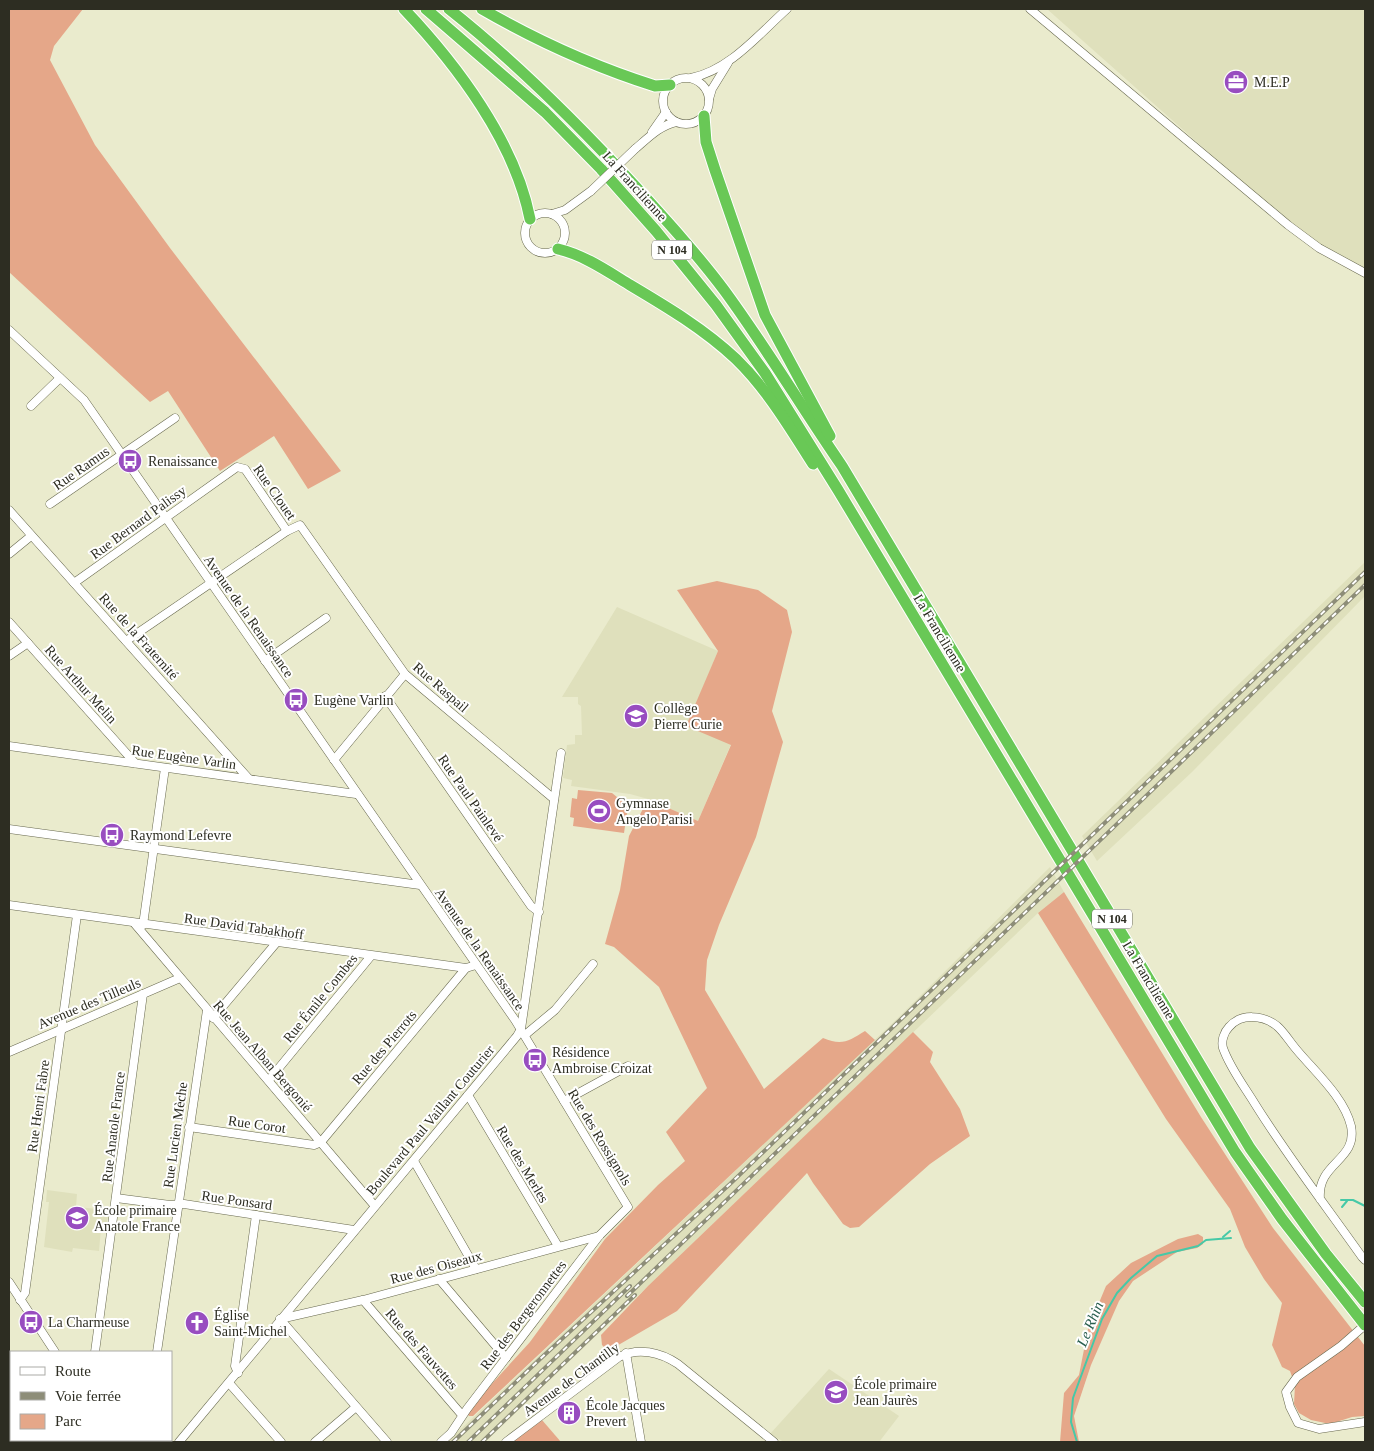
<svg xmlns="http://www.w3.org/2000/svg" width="1374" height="1451" font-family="'Times New Roman',serif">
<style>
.built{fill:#dfe0bc}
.green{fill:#e5a789}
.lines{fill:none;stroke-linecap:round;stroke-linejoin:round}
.stream{stroke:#46c9a7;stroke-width:2}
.minor-casing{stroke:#68694f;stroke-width:9}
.highway-casing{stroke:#fff;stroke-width:13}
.minor{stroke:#fff;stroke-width:8}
.highway{stroke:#69c856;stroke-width:11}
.rail-casing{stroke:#8d8d78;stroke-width:4}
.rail{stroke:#fff;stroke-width:2;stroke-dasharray:5.5;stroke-linecap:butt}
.minor-bridge-casing{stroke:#68694f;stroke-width:9;stroke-linecap:butt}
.minor-bridge{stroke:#fff;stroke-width:8}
.labels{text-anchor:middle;stroke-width:4;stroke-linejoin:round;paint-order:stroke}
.shield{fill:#fff;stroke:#6c6c64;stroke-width:1}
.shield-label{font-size:12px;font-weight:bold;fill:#2d2d22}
.poi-label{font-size:14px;fill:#2d2d22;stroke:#fff;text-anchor:start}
.street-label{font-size:14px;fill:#2d2d22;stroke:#fff}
.water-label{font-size:15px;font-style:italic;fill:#2b6050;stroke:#fff}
</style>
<rect width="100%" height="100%" fill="#eaebcd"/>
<g class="built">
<path d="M1047,9H1365V271L1321,247L1298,227L1269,206Z"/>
<path d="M1365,562V596L1192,772L1097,861L1082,836Z"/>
<path d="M617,607L718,651L687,726L731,744L698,821L648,799L630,794L571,786L572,780L563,778L567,745L575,744V735H582L581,706L578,704V697H562Z"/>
<path d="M1050,867L1064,892L1038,913L485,1442H447L898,1018Z"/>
<path d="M47,1190L77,1194L76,1207L109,1210L106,1226L101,1228L99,1251L73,1248L72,1252L44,1247L49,1202H46Z"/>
<path d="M829,1369L899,1416L879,1442H784L770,1434Z"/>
</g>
<g class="green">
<path d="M9,9H83L54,46L50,60L95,145L170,248L341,471L308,489L274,436L220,471L168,391L150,402L9,272Z"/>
<path d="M717,581L758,590L787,610L792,632L772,711L783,742L756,837L719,925L707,960L705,990L764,1089L823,1038C842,1046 849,1041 865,1031L875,1040L473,1416H469L466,1412L530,1342L605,1239L658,1185L685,1161L666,1132L707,1088L659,987L614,947L605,944L620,890L629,836L648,799L698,821L731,745L686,726L718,651L677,590Z"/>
<path d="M578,790L612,793L628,806L624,833L573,826L574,818L570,817L572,798L577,799Z"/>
<path d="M1064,892L1201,1117L1273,1228L1365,1346V1416L1352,1417L1330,1424L1311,1420L1299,1413L1294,1404L1295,1385L1290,1371L1282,1367L1272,1345L1282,1303L1264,1279L1245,1247L1230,1209L1166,1119L1038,913Z"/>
<path d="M913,1032L933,1052L930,1062L960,1109L970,1136L930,1164L859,1227L850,1228L843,1224L813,1183L807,1173L677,1311L608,1351L602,1345L601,1335L648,1286Z"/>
<path d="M1198,1234L1203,1237V1244L1197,1248L1177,1252L1133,1281L1119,1301L1091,1365L1074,1416L1079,1442H1060L1064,1393L1079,1375L1088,1329L1106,1286L1131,1263L1178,1239Z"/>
<path d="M542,1420L561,1442H512Z"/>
</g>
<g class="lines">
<g class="stream">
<path d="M1341,1200H1353L1365,1206"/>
<path d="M1342,1207L1347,1201"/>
<path d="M1223,1237L1230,1231"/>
<path d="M1077,1442L1071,1422L1073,1398L1102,1319L1117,1293L1131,1278L1157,1256L1198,1246L1206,1240L1231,1238"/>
</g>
<g class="minor-casing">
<g id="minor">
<path d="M1030,9L1288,225L1319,248L1365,273"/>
<path d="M691,78C730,70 759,34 787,9"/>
<circle cx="686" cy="101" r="23"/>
<path d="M709,99L712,89L728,63"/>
<path d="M652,132L666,112"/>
<path d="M635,149C648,138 659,126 676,122"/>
<circle cx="545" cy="233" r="20"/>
<path d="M552,214L565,210L591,191"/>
<path d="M9,330L84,400L515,1020L628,1207L599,1236L467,1409L451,1433L441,1442"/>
<path d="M31,406L60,378"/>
<path d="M50,504L175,418"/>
<path d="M9,510L249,779"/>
<path d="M9,554L31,536"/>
<path d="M74,583L237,467L245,469L287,531"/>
<path d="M9,622L135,763"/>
<path d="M126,641L287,531L300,525L405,674L554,799"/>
<path d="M9,656L28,643"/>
<path d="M265,661L326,618"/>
<path d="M385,696L531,906L539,912"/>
<path d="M9,746L356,794"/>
<path d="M334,760L405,674"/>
<path d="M9,829L420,885"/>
<path d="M9,905L466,968L476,965"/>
<path d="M134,923L374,1205"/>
<path d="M143,925L165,768"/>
<path d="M213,1018L277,942"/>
<path d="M525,1035L555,1010L593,964"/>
<path d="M9,1052L180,978"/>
<path d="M269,1080L371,956"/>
<path d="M468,1095L558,1246"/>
<path d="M564,1101L628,1066"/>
<path d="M189,1127L314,1145L321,1142L466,968"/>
<path d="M414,1161L476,1269"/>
<path d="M116,1198L170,1205L184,1204L354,1230"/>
<path d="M1320,1199C1317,1162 1358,1161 1351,1126C1344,1097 1315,1072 1296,1049C1290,1042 1284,1032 1277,1026C1263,1015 1241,1013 1229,1027C1224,1032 1221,1041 1223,1048C1230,1068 1244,1086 1255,1104C1288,1157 1326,1206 1362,1257L1365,1260"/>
<path d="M439,1279L506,1358"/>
<path d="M9,1282L55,1352"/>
<path d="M20,1300L25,1293L77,915"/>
<path d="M363,1300L462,1415"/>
<path d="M280,1319L363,1300L599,1236"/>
<path d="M280,1319L387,1442"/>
<path d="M1365,1325L1341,1346L1297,1377L1286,1392L1290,1407L1298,1423L1319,1429L1365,1422"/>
<path d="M95,1352L143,994"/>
<path d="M157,1352L207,1010"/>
<path d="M626,1353L641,1442"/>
<path d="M238,1373L235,1366L256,1215"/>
<path d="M229,1383L281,1442"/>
<path d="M117,1440L119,1442"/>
<path d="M144,1442V1440"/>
<path d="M179,1442L517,1036L521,1029L561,753"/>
<path d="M315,1442L356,1407"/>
<path d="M506,1442L619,1357C638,1347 660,1352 678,1364L774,1442"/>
</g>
</g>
<g class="highway-casing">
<g id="highway">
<path d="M404,9C457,65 515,142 530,219"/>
<path d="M426,9L545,112L601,169L656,231L716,305L765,373L838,490L1235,1152L1282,1219L1365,1325"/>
<path d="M449,9C516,62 577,123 635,186C666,220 697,254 724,290C766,347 802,408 842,466L1250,1148L1326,1254L1365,1302"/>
<path d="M482,9C539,42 592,66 655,86L670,85"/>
<path d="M704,116L706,142L715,170L765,315L830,436"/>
<path d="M558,249C584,255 607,271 630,285C667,307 704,329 736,359C767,389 790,428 813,464"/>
</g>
</g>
<use href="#minor" class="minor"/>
<use href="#highway" class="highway"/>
<g class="rail-casing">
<g id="rail">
<path d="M627,1296L1365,585"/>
<path d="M453,1442L539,1360L730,1184L1365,572"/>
<path d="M468,1442L630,1286"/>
<path d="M482,1442L635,1295"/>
</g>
</g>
<use href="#rail" class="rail"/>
<g class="minor-bridge-casing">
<path id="minor-bridge" d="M591,191L635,149"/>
</g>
<use href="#minor-bridge" class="minor-bridge"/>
</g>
<defs>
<g id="office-disc" transform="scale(1.25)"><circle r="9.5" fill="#984dc0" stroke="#fff"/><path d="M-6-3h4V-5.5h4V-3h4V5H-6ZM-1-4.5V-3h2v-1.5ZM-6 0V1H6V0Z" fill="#fff"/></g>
<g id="bus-disc" transform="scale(1.25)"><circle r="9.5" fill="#984dc0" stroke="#fff"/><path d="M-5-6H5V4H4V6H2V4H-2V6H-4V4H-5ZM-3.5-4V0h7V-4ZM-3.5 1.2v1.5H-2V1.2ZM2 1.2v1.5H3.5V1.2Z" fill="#fff"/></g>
<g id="school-disc" transform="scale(1.25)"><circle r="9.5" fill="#984dc0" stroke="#fff"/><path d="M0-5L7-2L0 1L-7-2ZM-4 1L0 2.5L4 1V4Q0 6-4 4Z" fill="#fff"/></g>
<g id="stadium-disc" transform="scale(1.25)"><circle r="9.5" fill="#984dc0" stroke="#fff"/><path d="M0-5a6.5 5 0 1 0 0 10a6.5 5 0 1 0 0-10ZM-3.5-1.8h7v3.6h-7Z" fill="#fff"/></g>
<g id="church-disc" transform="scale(1.25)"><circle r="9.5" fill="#984dc0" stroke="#fff"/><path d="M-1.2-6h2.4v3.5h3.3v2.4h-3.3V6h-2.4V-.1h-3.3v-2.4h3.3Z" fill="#fff"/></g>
<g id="building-disc" transform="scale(1.25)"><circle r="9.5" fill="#984dc0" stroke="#fff"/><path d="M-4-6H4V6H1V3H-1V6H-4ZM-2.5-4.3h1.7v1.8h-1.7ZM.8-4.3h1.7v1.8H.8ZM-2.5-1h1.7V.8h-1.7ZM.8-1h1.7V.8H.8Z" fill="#fff"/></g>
</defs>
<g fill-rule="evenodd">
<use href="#office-disc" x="1236" y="82"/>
<use href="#bus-disc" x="130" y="461"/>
<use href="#bus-disc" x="296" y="700"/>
<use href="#school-disc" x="636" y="716"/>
<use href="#stadium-disc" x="599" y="811"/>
<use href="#bus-disc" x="112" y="835"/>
<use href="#bus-disc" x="535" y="1060"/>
<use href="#school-disc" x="77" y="1218"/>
<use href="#bus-disc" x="31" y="1322"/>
<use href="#church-disc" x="197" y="1323"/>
<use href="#school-disc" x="836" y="1392"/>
<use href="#building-disc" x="569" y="1413"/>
</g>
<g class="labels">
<g class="shield">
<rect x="652" y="240.5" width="40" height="19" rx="4"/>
<rect x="1092" y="909.5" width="40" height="19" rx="4"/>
</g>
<g class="shield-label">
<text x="672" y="254">N 104</text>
<text x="1112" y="923">N 104</text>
</g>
<g class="poi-label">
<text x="1254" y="87">M.E.P</text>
<text x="148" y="466">Renaissance</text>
<text x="314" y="705">Eugène Varlin</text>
<text x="654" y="713">Collège<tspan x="654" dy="16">Pierre Curie</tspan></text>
<text x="616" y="808">Gymnase<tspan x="616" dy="16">Angelo Parisi</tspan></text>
<text x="130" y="840">Raymond Lefevre</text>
<text x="552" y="1057">Résidence<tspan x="552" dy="16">Ambroise Croizat</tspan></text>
<text x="94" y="1215">École primaire<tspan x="94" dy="16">Anatole France</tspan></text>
<text x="214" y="1320">Église<tspan x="214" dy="16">Saint-Michel</tspan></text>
<text x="48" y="1327">La Charmeuse</text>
<text x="854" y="1389">École primaire<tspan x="854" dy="16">Jean Jaurès</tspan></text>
<text x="586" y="1410">École Jacques<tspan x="586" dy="16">Prevert</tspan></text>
</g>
<g class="street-label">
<text transform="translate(635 186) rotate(48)" y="5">La Francilienne</text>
<text transform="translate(81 468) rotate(-35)" y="5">Rue Ramus</text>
<text transform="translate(275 492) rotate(55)" y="5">Rue Clouet</text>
<text transform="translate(138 522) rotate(-36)" y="5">Rue Bernard Palissy</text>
<text transform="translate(249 616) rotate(55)" y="5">Avenue de la Renaissance</text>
<text transform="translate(940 633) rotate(59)" y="5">La Francilienne</text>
<text transform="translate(139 636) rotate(48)" y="5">Rue de la Fraternité</text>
<text transform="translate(81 684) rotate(48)" y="5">Rue Arthur Melin</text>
<text transform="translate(441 687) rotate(41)" y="5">Rue Raspail</text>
<text transform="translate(184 757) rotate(8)" y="5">Rue Eugène Varlin</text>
<text transform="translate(471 798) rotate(55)" y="5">Rue Paul Painlevé</text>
<text transform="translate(244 926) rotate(8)" y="5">Rue David Tabakhoff</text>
<text transform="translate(480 949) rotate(55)" y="5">Avenue de la Renaissance</text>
<text transform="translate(1149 980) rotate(59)" y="5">La Francilienne</text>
<text transform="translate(320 998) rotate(-51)" y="5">Rue Émile Combes</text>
<text transform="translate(89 1003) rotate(-23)" y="5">Avenue des Tilleuls</text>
<text transform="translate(384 1047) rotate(-50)" y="5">Rue des Pierrots</text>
<text transform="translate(263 1056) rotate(49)" y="5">Rue Jean Alban Bergonié</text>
<text transform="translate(38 1106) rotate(-82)" y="5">Rue Henri Fabre</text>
<text transform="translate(430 1120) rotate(-50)" y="5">Boulevard Paul Vaillant Couturier</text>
<text transform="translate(257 1124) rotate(8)" y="5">Rue Corot</text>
<text transform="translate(113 1127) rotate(-83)" y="5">Rue Anatole France</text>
<text transform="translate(175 1135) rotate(-82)" y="5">Rue Lucien Mèche</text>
<text transform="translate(600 1137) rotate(59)" y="5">Rue des Rossignols</text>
<text transform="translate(523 1164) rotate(59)" y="5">Rue des Merles</text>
<text transform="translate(237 1200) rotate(8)" y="5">Rue Ponsard</text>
<text transform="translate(436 1267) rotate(-15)" y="5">Rue des Oiseaux</text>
<text transform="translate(523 1315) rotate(-53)" y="5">Rue des Bergeronnettes</text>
<text transform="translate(422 1349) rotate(49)" y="5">Rue des Fauvettes</text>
<text transform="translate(571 1379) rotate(-36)" y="5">Avenue de Chantilly</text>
</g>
<g class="water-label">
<text transform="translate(1090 1324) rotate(-67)" y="5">Le Rhin</text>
</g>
</g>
<rect width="1374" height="1451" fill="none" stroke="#2d2d22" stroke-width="20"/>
<rect x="10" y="1351" width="162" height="90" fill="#ffffff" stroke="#ababa7"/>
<rect x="20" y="1367" width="25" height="8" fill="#ffffff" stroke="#ababa7"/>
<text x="55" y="1376" font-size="15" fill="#2d2d22">Route</text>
<rect x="20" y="1392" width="25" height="8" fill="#8d8d78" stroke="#ababa7"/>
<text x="55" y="1401" font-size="15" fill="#2d2d22">Voie ferrée</text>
<rect x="20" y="1414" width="25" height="15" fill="#e5a789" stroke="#ababa7"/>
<text x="55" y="1426" font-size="15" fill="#2d2d22">Parc</text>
</svg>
